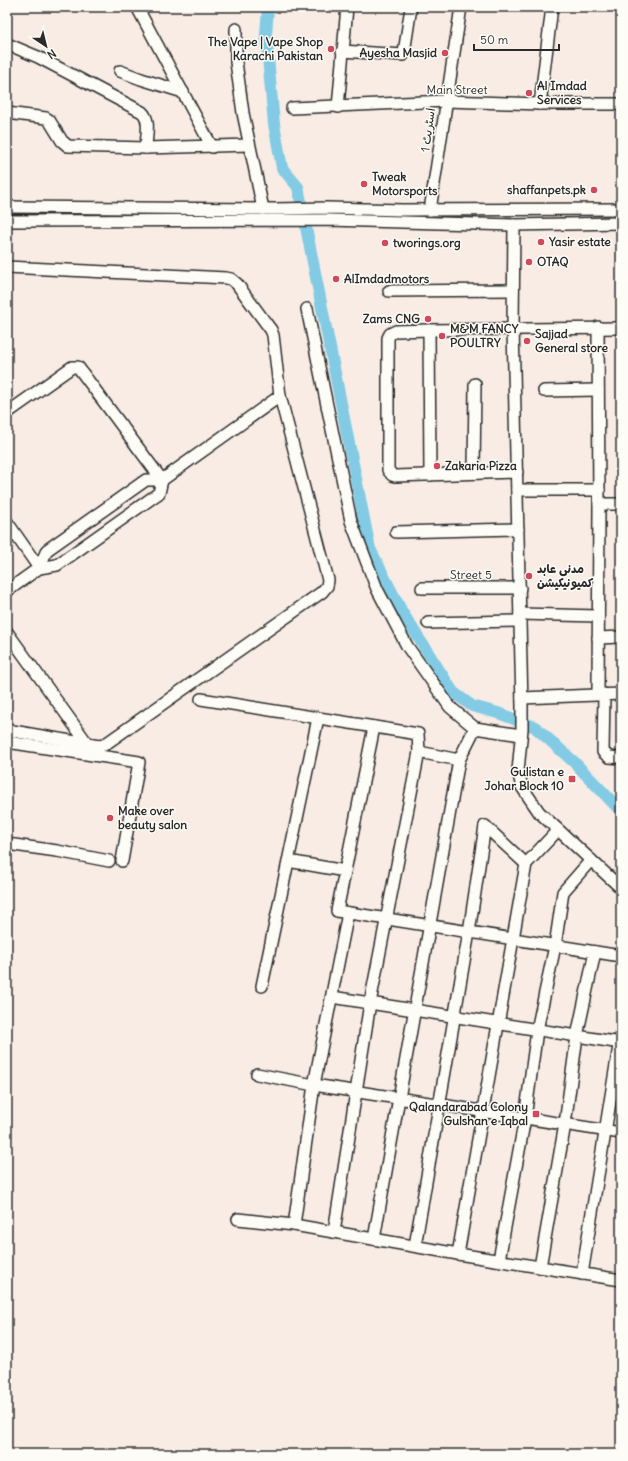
<svg xmlns="http://www.w3.org/2000/svg" width="628" height="1461" font-family="Delius,'Playpen Sans Arabic',sans-serif">
<style>
.lines{fill:none;stroke-linecap:round;stroke-linejoin:round}
.canal{stroke:#83cbe4;stroke-width:12}
.minor-casing{stroke:#2b2b2b;stroke-width:14}
.minor{stroke:#fdfcf7;stroke-width:11}
.poi-dot{fill:#d1495b;stroke:#fdfcf7;stroke-width:1.5}
.labels{text-anchor:middle;stroke-width:3;stroke-linejoin:round;paint-order:stroke}
.poi-label{font-size:12px;font-weight:bold;fill:#2b2b2b;stroke:#fdfcf7;text-anchor:start}
.street-label{font-size:12px;fill:#2b2b2b;stroke:#fdfcf7}
</style>
<rect width="100%" height="100%" fill="#f8ece5"/>
<filter id="ink" filterUnits="userSpaceOnUse"><feTurbulence type="fractalNoise" baseFrequency=".025" numOctaves="2"/><feDisplacementMap in="SourceGraphic" scale="8" xChannelSelector="R" yChannelSelector="G"/><feConvolveMatrix kernelMatrix="1 2 1 2 8 2 1 2 1" color-interpolation-filters="sRGB"/></filter>
<g filter="url(#ink)">
<g class="lines">
<path class="canal" d="M268,7L266,35L274,124L282,168L298,187L370,549L402,612L453,692L472,706L498,713L535,727L574,762L621,811"/>
<g class="minor-casing">
<g id="minor">
<path d="M137,7L212,147"/>
<path d="M236,29V62L243,113L263,209"/>
<path d="M7,44L38,57L142,112C151,120 146,137 146,148"/>
<path d="M342,51L403,55L404,53L411,7"/>
<path d="M120,71L141,79L183,92"/>
<path d="M540,104L552,7"/>
<path d="M338,107L347,7"/>
<path d="M292,108L446,101L540,104H621"/>
<path d="M7,113L46,118L49,120L62,141L68,146L146,148L249,145"/>
<path d="M7,207L275,209L328,208L402,210L621,209"/>
<path d="M430,210L461,7"/>
<path d="M7,221L328,220L514,225L621,223"/>
<path d="M514,225L513,328L522,705V729L518,771L522,787L539,812L621,888"/>
<path d="M7,267L226,278L231,279L237,284L271,330L273,335L280,396L328,580L327,586L322,592L104,745L99,746L7,730"/>
<path d="M389,291L513,290"/>
<path d="M307,309L351,521L377,589L407,646L450,707L475,728"/>
<path d="M598,327L599,504L598,694"/>
<path d="M429,330L430,475"/>
<path d="M544,391L598,390"/>
<path d="M7,413L72,367H78L162,480"/>
<path d="M517,472L395,476L392,475L388,470V338L390,334L396,331L429,330L621,328"/>
<path d="M474,473L475,384"/>
<path d="M517,490H599"/>
<path d="M599,504H621"/>
<path d="M7,522L39,568"/>
<path d="M396,532L518,529"/>
<path d="M39,568L47,550L146,480H162L280,396"/>
<path d="M422,588H520"/>
<path d="M7,591L39,568L57,565L159,493L162,480"/>
<path d="M520,614L598,616"/>
<path d="M428,623L520,621"/>
<path d="M7,632L87,743"/>
<path d="M598,638L621,637"/>
<path d="M604,694L603,752L609,757L621,758"/>
<path d="M522,698L621,694"/>
<path d="M201,699L418,734L419,752L459,760L475,728L521,735"/>
<path d="M374,727L337,911L621,956"/>
<path d="M7,742L139,762L122,861"/>
<path d="M485,826L526,864"/>
<path d="M7,844L57,851L109,861"/>
<path d="M288,861L345,871"/>
<path d="M262,986L318,718"/>
<path d="M332,997L621,1043"/>
<path d="M257,1074L314,1085L621,1133"/>
<path d="M238,1219L294,1225L458,1254L621,1280"/>
<path d="M294,1225L314,1085L348,913"/>
<path d="M334,1232L370,1003L419,752"/>
<path d="M374,1239L459,760"/>
<path d="M415,1246L469,932L485,826"/>
<path d="M458,1254L526,864L558,830"/>
<path d="M499,1260L525,1118L537,1030L555,946L563,892L591,860"/>
<path d="M540,1267L565,1124L577,1036L595,952"/>
<path d="M582,1274L621,1034"/>
</g>
</g>
<use href="#minor" class="minor"/>
</g>
</g>
<g class="poi-dot">
<circle cx="331" cy="49" r="4"/>
<circle cx="445" cy="53" r="4"/>
<circle cx="529" cy="93" r="4"/>
<circle cx="364" cy="184" r="4"/>
<circle cx="594" cy="190" r="4"/>
<circle cx="541" cy="242" r="4"/>
<circle cx="385" cy="243" r="4"/>
<circle cx="529" cy="262" r="4"/>
<circle cx="336" cy="279" r="4"/>
<circle cx="428" cy="319" r="4"/>
<circle cx="442" cy="336" r="4"/>
<circle cx="527" cy="341" r="4"/>
<circle cx="437" cy="466" r="4"/>
<circle cx="529" cy="576" r="4"/>
<rect x="568" y="775" width="8" height="8" rx="2"/>
<circle cx="110" cy="818" r="4"/>
<rect x="532" y="1110" width="8" height="8" rx="2"/>
</g>
<g class="labels">
<g class="poi-label">
<text x="323" y="46" text-anchor="end">The Vape | Vape Shop<tspan x="323" dy="14">Karachi Pakistan</tspan></text>
<text x="437" y="57" text-anchor="end">Ayesha Masjid</text>
<text x="537" y="90">Al Imdad<tspan x="537" dy="14">Services</tspan></text>
<text x="372" y="181">Tweak<tspan x="372" dy="14">Motorsports</tspan></text>
<text x="586" y="194" text-anchor="end">shaffanpets.pk</text>
<text x="549" y="246">Yasir estate</text>
<text x="393" y="247">tworings.org</text>
<text x="537" y="266">OTAQ</text>
<text x="344" y="283">AlImdadmotors</text>
<text x="420" y="323" text-anchor="end">Zams CNG</text>
<text x="450" y="333">M&amp;M FANCY<tspan x="450" dy="14">POULTRY</tspan></text>
<text x="535" y="338">Sajjad<tspan x="535" dy="14">General store</tspan></text>
<text x="445" y="470">Zakaria Pizza</text>
<text x="537" y="573">مدنی عابد<tspan x="537" dy="14">کمیونیکیشن</tspan></text>
<text x="564" y="776" text-anchor="end">Gulistan e<tspan x="564" dy="14">Johar Block 10</tspan></text>
<text x="118" y="815">Make over<tspan x="118" dy="14">beauty salon</tspan></text>
<text x="528" y="1111" text-anchor="end">Qalandarabad Colony<tspan x="528" dy="14">Gulshan e Iqbal</tspan></text>
</g>
<g class="street-label">
<text x="457" y="94">Main Street</text>
<text transform="translate(428 130) rotate(-82)" y="4">اسٹریٹ 1</text>
<text x="471" y="579">Street 5</text>
</g>
</g>
<rect width="628" height="1461" fill="none" stroke="#fdfcf7" stroke-width="24"/>
<rect x="12" y="12" width="604" height="1437" fill="none" stroke="#2b2b2b" stroke-width="1.5" filter="url(#ink)"/>
<g transform="translate(46 46) rotate(145)" stroke="#fdfcf7" stroke-width="3" paint-order="stroke">
<path d="M0-3L7 15L0 10L-7 15Z" fill="#2b2b2b"/>
<text y="-6" font-size="11" font-weight="bold" text-anchor="middle" fill="#2b2b2b">N</text>
</g>
<path d="M474 44v6h85v-6" fill="none" stroke="#2b2b2b" stroke-width="2"/>
<text x="480" y="44" font-size="12" fill="#2b2b2b" stroke="#fdfcf7" stroke-width="3" paint-order="stroke">50 m</text>
</svg>
